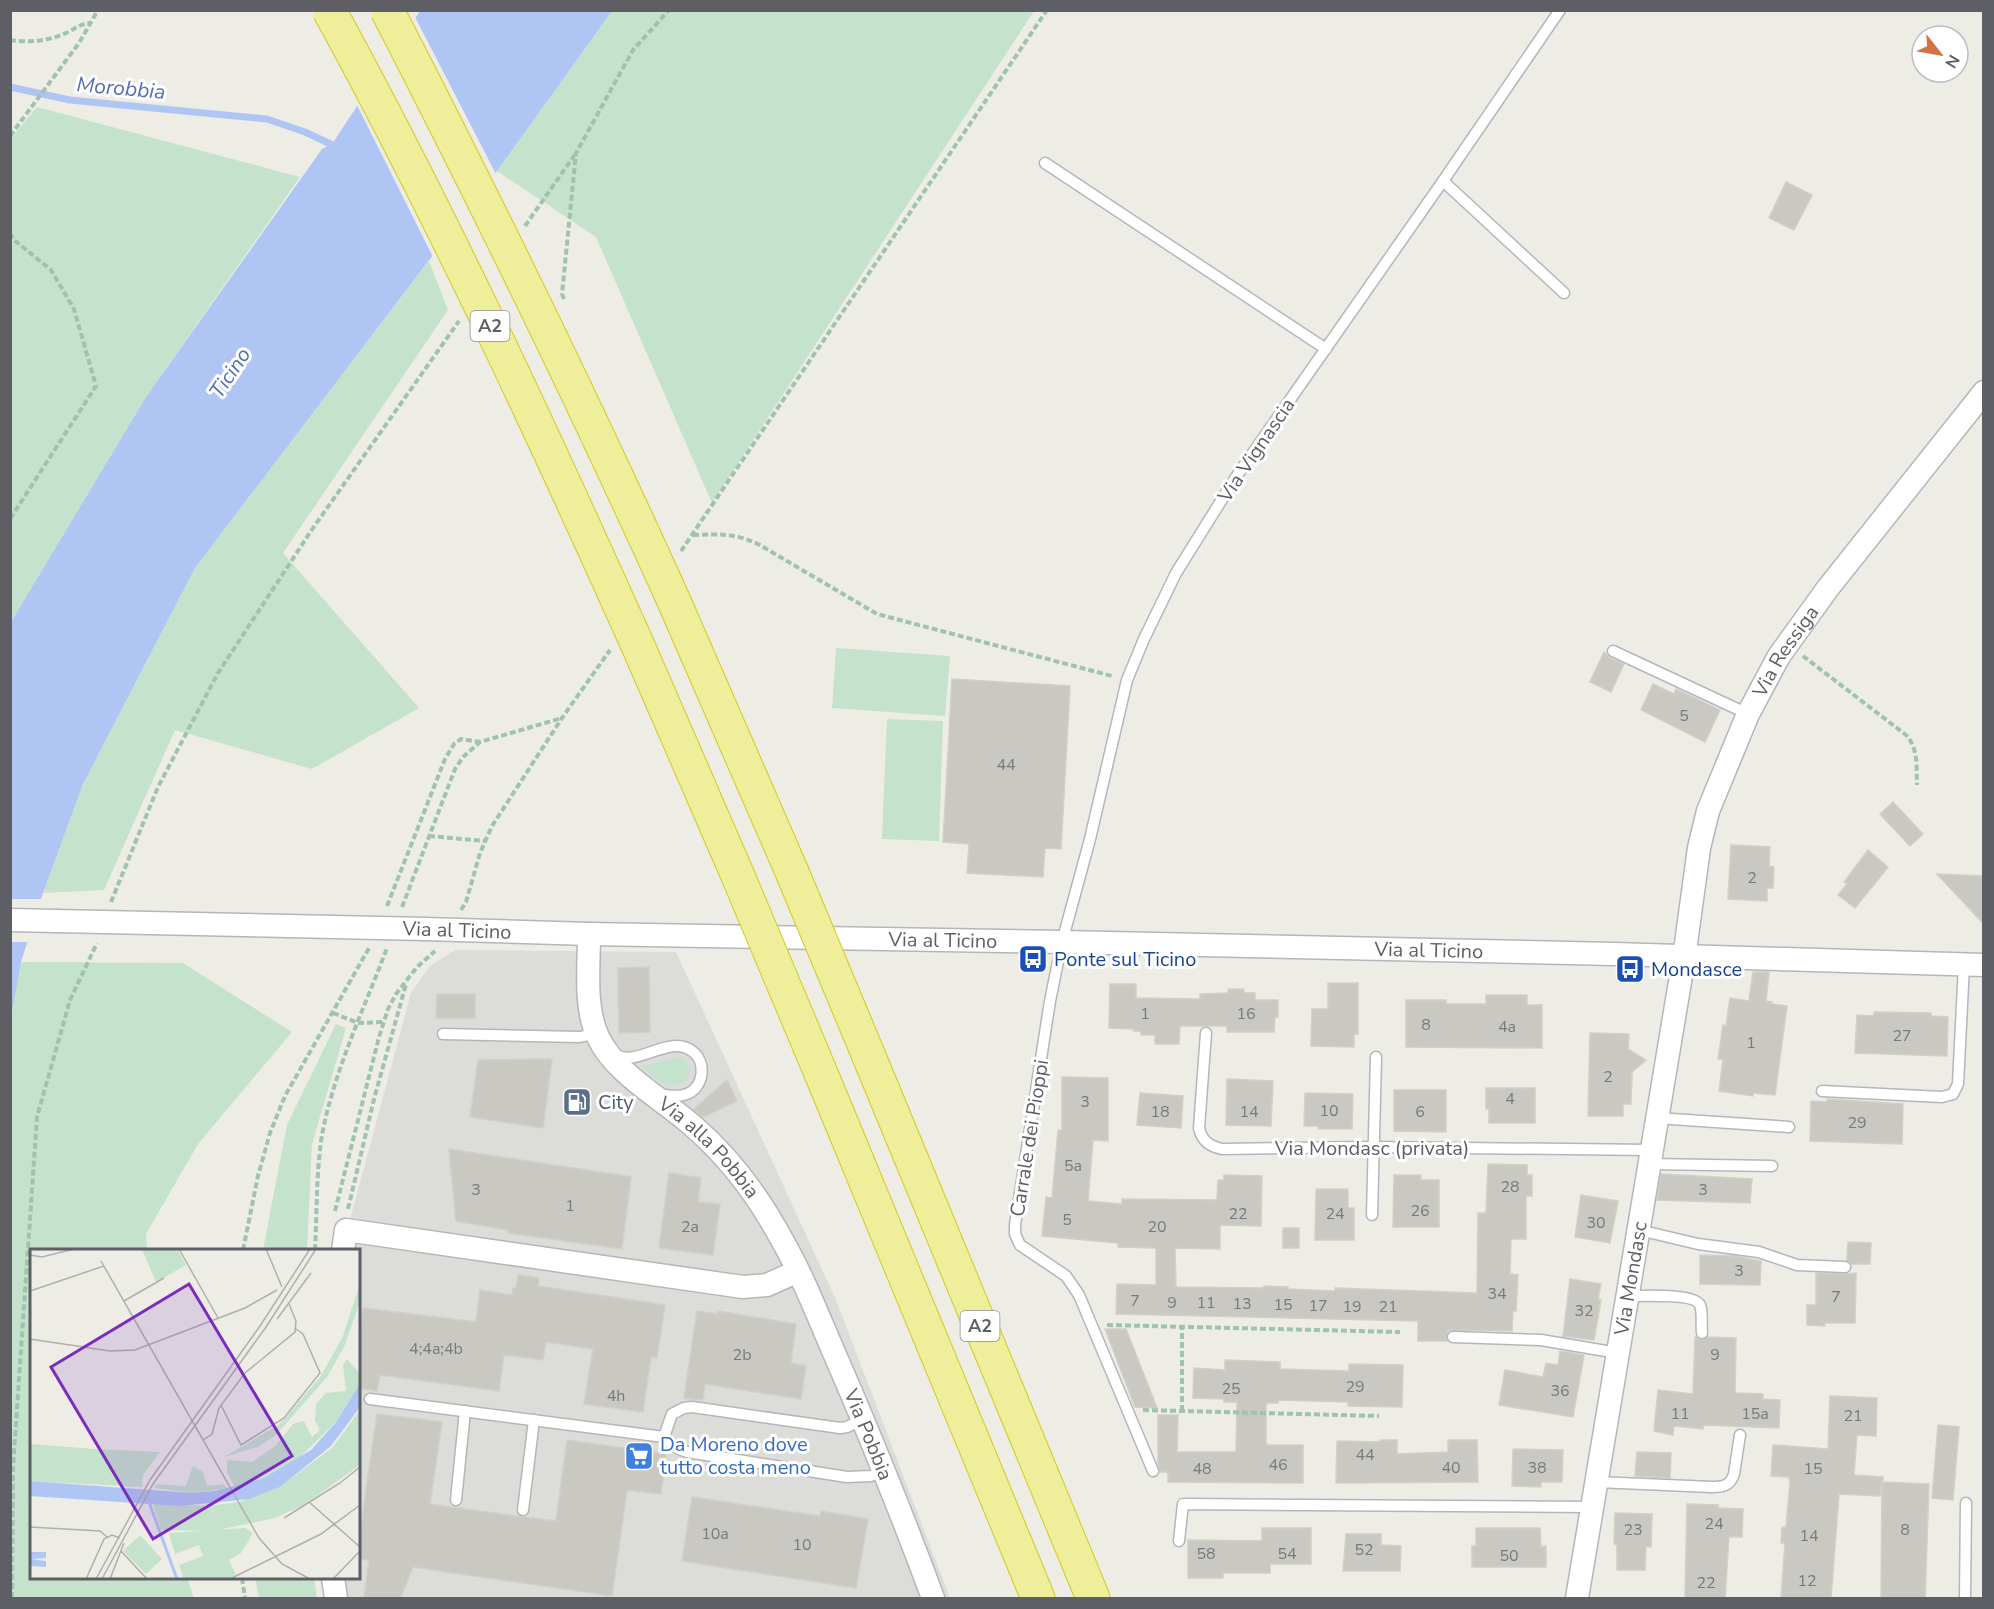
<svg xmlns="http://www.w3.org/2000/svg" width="1994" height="1609" font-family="'Nunito Sans',sans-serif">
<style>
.industrial{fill:#dcdcd8}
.green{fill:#c5e2cc}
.water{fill:#afc6f4}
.pier{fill:#edede6}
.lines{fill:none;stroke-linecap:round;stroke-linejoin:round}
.stream{stroke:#afc6f4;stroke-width:7}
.building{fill:#c9c8c2;stroke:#d1d0c5;stroke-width:1.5}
.service-casing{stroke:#b6b6ba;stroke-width:13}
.minor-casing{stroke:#b6b6ba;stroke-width:25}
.motorway-casing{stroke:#d6c81d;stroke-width:35}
.path{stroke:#9fc2b1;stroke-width:4;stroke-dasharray:6 3;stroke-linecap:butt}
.service{stroke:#fff;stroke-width:10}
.minor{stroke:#fff;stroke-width:22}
.motorway{stroke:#efee9b;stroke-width:33}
.minor-bridge-casing{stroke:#b6b6ba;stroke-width:25;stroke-linecap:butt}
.motorway-bridge-casing{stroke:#d6c81d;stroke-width:35;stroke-linecap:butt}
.minor-bridge{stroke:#fff;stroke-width:22}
.motorway-bridge{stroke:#efee9b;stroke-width:33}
.labels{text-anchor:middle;stroke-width:6;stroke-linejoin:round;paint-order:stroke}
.number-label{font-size:16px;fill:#78797c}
.shield{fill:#fff;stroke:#8e8f92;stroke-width:1.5}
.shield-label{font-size:18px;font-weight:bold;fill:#5d5f64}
.street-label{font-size:20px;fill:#5d5f64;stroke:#fff}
.transit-label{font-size:20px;fill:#164399;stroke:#fff;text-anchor:start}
.service-label{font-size:20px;fill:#4e5e75;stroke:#fff;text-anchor:start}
.shop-label{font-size:20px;fill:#366cbe;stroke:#fff;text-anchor:start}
.water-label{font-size:21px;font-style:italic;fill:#556db4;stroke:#fff}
.inset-river{fill:none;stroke:#afc6f4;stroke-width:3}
.inset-road{fill:none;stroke:#afb0ae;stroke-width:1.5}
.view{fill:#7b2cbf;fill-opacity:0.15;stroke:#7b2cbf;stroke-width:3}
.inset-edge{fill:none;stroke:#5d5f64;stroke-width:3}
</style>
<rect width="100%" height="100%" fill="#edede6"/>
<path class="industrial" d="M455,950L676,952L836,1300L950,1598H347L345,1578H358V1250H349L351,1216L411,993L430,966Z"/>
<g class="green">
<path d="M612,11H1034L712,503L596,237L497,171Z"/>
<path d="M37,107L300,177L146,397L11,622V138Z"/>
<path d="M429,261L448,310L283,553L419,708L312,769L175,730L104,890L43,893L83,784L195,568Z"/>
<path d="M836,648L950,656L945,716L832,708Z"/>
<path d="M887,719L943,721L939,841L882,839Z"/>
<path d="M21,962L183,963L292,1032L198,1144L146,1234L147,1250H32V1578H187L194,1598H11L10,1017Z"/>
<path d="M336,1024L346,1028L312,1144L307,1250H263L287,1125Z"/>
<path d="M678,1057L686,1060L691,1071C688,1084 678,1083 666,1085L641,1067Z"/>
<path d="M255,1578H314L317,1598H259Z"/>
</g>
<path class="water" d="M420,11H612L497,171L195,568L83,784L43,893L21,962L11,1017V622L146,397L322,149L332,144Z"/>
<g class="pier">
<path d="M414,15L497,176L434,259L356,103Z"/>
<path d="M11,899H44L31,942H11Z"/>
</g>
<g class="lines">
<path class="stream" d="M10,87L70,100L267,119L305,132L339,148"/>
</g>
<g class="building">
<path d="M1786,182L1812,195L1794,230L1769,218Z"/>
<path d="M1604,652L1610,658L1624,664L1611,692L1590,682Z"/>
<path d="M952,679L1070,686L1061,849L1045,848L1043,877L967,873L969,844L943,842Z"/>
<path d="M1653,684L1674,694L1676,689L1720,710L1705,742L1641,710Z"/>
<path d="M1893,802L1923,834L1910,846L1880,814Z"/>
<path d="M1731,845L1770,847L1769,866L1774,867L1773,888H1767V901L1728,899Z"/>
<path d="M1868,850L1888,867L1855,908L1838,895L1847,884L1844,882Z"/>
<path d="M1937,874L1983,876V923Z"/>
<path d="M649,967L650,1032L619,1033L618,968Z"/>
<path d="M1753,972H1769L1766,1001L1772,1002V1004L1787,1006L1775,1095L1753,1093V1096L1719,1091L1723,1059H1718L1723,1025L1726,1026L1730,998L1749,1001Z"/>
<path d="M1328,983H1358V1034H1354V1047L1311,1046L1312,1009H1328Z"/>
<path d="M1110,984H1136V998L1200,999V994L1228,993V989H1244V993H1255V1000H1278V1017H1275L1274,1032H1227V1026H1180L1179,1044H1155V1035H1141V1031H1134V1029L1109,1028Z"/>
<path d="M437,994H475V1018H436Z"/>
<path d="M1486,995H1527V1005H1542V1048L1406,1047V1000H1446V1004H1486Z"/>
<path d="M1874,1012L1931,1013V1016L1948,1017L1947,1056L1855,1053L1857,1015L1874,1016Z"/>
<path d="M1590,1033L1629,1034L1628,1049L1646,1060L1632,1072L1631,1104H1623V1116H1588Z"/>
<path d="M552,1059L543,1128L470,1117L478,1060Z"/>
<path d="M1062,1077L1108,1078V1141L1093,1140L1088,1201L1122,1204V1199L1217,1200L1218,1180H1224V1175L1262,1176L1261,1226L1220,1225V1249L1175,1248L1176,1287L1264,1288V1286L1288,1287V1289L1335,1291V1288L1477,1293L1478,1213H1486L1488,1164L1527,1165V1175H1532V1196H1526V1239H1511L1510,1274L1518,1275L1516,1311H1513L1512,1331L1453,1330L1447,1331V1341H1418V1321L1116,1314L1117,1284L1156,1285V1248L1118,1247V1243L1042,1236L1046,1197L1052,1198L1058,1130H1062Z"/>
<path d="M1227,1079L1273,1081L1271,1126L1226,1125Z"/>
<path d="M727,1080L737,1101L703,1117L694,1109Z"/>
<path d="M1486,1088H1535V1123H1489V1109H1486Z"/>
<path d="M1394,1090H1446V1132L1394,1131Z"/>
<path d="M1140,1093L1183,1096L1181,1128L1137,1125Z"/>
<path d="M1305,1093L1353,1094L1352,1129H1318V1126H1304Z"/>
<path d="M1827,1099L1903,1104L1902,1144L1810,1141L1811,1101L1827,1102Z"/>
<path d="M449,1149L631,1177L622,1249L508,1233V1230L456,1221Z"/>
<path d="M669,1173L701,1178L698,1202L720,1204L713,1255L659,1248Z"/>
<path d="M1661,1174L1752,1179L1750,1203L1657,1200Z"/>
<path d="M1394,1175H1421V1180H1439V1227H1393Z"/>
<path d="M1316,1189H1348V1208H1354V1240H1315Z"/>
<path d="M1581,1195L1618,1201L1610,1243L1575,1237Z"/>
<rect x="1283" y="1228" width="16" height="20"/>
<path d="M1848,1242L1871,1243L1870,1264H1852L1847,1260Z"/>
<path d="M1700,1255L1735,1256L1761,1261L1760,1285L1700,1284Z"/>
<path d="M1816,1273L1845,1274L1856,1273L1855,1323H1824L1825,1326L1807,1325V1305H1816Z"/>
<path d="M518,1275L539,1278L538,1286L665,1305L657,1358L651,1357L643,1412L584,1404L593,1349L546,1342L543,1360L504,1355L499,1391L380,1375L377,1391L358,1388V1340L363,1308L476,1322L480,1290L512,1295L513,1288H516Z"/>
<path d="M1570,1279L1601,1284L1598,1299L1601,1300L1594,1340L1563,1336Z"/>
<path d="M697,1311L718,1314V1311L796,1324L791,1363L806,1366L801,1399L705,1384L703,1400L684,1398Z"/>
<path d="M1105,1329H1126L1157,1408L1135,1407Z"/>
<path d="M1695,1337L1702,1340L1708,1337L1736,1338L1735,1393L1763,1394V1399L1780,1400L1779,1428L1703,1425V1429L1674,1426L1673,1435L1654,1431L1658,1390L1693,1394Z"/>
<path d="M1560,1351L1584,1355L1573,1417L1499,1405L1505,1370L1543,1377L1546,1363L1558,1365Z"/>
<path d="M1225,1360L1280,1362V1369L1349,1371V1364L1403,1365L1402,1407L1348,1406V1402L1278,1400V1403H1266V1445H1303V1483L1168,1482V1472H1160L1158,1463V1415H1178L1177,1452H1236L1237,1402H1224V1399L1193,1398L1194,1368L1225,1370Z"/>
<path d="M1830,1396L1877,1398L1876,1436L1857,1435L1854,1475L1883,1477L1880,1496L1839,1494L1831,1599H1781L1785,1543H1781L1782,1527H1786L1790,1482L1789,1477L1771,1476L1773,1445L1828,1449Z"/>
<path d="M377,1414L442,1422L430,1504L522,1517L556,1521L567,1440L666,1454L661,1494L627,1490L612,1596L413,1567L400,1599H364L369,1560L358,1559V1545Z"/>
<path d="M1938,1425L1959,1427L1953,1500L1932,1498Z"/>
<path d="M1380,1440H1397V1454L1448,1452V1440H1477L1478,1482L1336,1483L1337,1441L1380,1442Z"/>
<path d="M1513,1449L1563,1450L1562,1482H1541V1487L1512,1486Z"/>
<path d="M1637,1452L1671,1453L1670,1478L1635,1476Z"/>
<path d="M1882,1482L1929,1484L1925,1599H1881Z"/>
<path d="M692,1497L820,1516L821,1511L868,1519L856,1588L682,1561Z"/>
<path d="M1687,1504L1718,1505V1508L1743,1509L1742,1537H1729L1725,1599H1685Z"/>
<path d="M1615,1513L1652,1514L1651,1547L1646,1546L1645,1570H1617V1545L1614,1544Z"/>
<path d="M1262,1528H1311V1564H1270V1573H1223V1578H1188V1540L1262,1541Z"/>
<path d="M1476,1528H1540L1541,1547L1546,1546V1567H1472V1546H1476Z"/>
<path d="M1346,1534H1381V1545L1401,1546L1400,1571H1343Z"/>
</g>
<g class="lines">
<g class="service-casing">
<g id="service">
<path d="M1045,163L1326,349"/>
<path d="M1443,181L1564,293"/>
<path d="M1613,651L1748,714"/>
<path d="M1206,1033L1199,1128C1202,1141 1209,1146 1222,1149L1373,1147L1652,1150"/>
<path d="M443,1034L580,1037L597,1033"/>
<path d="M615,1055C639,1067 669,1034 692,1051C707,1062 704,1087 687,1094C678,1098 668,1095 659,1094"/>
<path d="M1822,1091L1942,1097L1953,1094L1958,1084L1964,965"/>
<path d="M1657,1118L1789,1127"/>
<path d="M1650,1164L1772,1166"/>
<path d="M1372,1215L1376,1057"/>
<path d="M1639,1230L1698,1244L1759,1252L1797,1265L1845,1267"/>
<path d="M1627,1296C1641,1296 1695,1293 1700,1305C1703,1312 1701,1325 1702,1333"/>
<path d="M1453,1337L1541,1340L1618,1353"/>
<path d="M370,1399L664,1437"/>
<path d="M863,1419L847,1427L840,1428L692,1407L684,1408L672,1414L664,1437L679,1449L687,1452L847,1477L871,1476L883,1471"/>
<path d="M1153,1471L1079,1295L1066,1276L1020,1245L1015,1234V1225L1050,1001L1062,942L1090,839L1127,680L1144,639L1176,573L1236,477L1443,181L1560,10"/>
<path d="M1597,1482L1712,1487C1723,1487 1730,1486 1734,1474L1740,1435"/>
<path d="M456,1500L465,1411"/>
<path d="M523,1510L534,1420"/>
<path d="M1179,1541L1183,1504L1593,1507"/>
<path d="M1965,1598L1966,1503"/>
</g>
</g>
<g class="minor-casing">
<g id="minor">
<path d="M10,920L56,921"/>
<path id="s1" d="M425,929L589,934L1062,942L1614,954L1984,965"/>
<path id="s2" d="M589,934C589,967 584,1007 598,1037C615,1074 663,1099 693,1126C730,1158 759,1197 782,1240C803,1276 818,1316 835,1355C870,1435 903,1517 933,1598"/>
<path d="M343,1250L346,1230L743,1287L767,1285L798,1271"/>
<path d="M333,1578L336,1598"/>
<path id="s3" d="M1577,1598L1684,958L1699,848L1708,811L1748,714L1779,656L1828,588L1984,392"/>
</g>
</g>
<g class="motorway-casing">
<g id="motorway">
<path d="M673,599L792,872"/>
<path d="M639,648L738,876"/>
<path d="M868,1054L1093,1598"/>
<path d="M820,1071L1038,1598"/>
</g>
</g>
<g class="path">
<path d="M10,40C29,43 50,41 68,32C76,28 80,24 90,23"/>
<path d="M10,136L79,43L98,10"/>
<path d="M525,226L576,153"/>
<path d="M10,233L13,239L51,270L74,309L96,386L10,519"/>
<path d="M564,299L562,294L576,153L633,50L669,10"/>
<path d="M693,535C719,534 734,533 758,544L877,614L1112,676"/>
<path d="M681,551L1047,10"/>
<path d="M1803,656L1906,735C1919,749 1916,767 1917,785"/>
<path d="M429,836L485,841"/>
<path d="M111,902L158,787L218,673L313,528L459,321"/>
<path d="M387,906L445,759L454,744L461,739L480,742"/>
<path d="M402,907L455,769L463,757L480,742L562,718"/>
<path d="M461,910L466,902L480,853L492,826L562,718L610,650"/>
<path d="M333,1013L358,1023L384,1022"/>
<path d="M348,1209L374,1099L406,984"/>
<path d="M335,1211L379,1037L388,1009L396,994L417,967L435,951"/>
<path d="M243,1250L258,1176L270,1133L285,1096L369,948"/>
<path d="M315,1250C317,1212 316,1173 322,1135C334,1071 364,1009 387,948"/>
<path d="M1107,1325L1400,1332"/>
<path d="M1143,1410L1379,1416"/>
<path d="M1182,1411V1327"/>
<path d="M242,1578L245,1598"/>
<path d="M12,1598L13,1467L37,1117L70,1000L97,943"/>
</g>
<use href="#service" class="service"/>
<use href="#minor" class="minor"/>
<use href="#motorway" class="motorway"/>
<g class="minor-bridge-casing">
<path id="minor-bridge" d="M56,921L425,929"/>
</g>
<g class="motorway-bridge-casing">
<g id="motorway-bridge">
<path d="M329,10C443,218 542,432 639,648"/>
<path d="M387,10C487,204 583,400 673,599"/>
<path d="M792,872L868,1054"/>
<path d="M738,876L820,1071"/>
</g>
</g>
<use href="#minor-bridge" class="minor-bridge"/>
<use href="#motorway-bridge" class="motorway-bridge"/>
</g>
<defs>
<g id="bus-square" transform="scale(1.5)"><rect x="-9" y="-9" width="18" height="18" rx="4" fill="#1a4fb4" stroke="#fff"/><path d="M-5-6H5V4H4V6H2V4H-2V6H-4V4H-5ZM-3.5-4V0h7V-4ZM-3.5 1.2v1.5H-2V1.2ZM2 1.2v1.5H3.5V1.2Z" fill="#fff"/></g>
<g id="fuel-square" transform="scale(1.5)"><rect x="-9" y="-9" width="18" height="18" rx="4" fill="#5c6f8a" stroke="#fff"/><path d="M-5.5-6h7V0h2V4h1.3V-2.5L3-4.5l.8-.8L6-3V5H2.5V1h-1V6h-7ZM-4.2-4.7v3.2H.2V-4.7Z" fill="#fff"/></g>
<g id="supermarket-square" transform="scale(1.5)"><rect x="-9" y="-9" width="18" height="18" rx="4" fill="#3f7fe0" stroke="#fff"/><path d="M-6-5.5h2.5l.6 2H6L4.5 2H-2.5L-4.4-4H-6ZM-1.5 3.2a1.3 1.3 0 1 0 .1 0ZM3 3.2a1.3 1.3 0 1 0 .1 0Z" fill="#fff"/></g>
</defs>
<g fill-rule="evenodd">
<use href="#bus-square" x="1033" y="959"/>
<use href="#bus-square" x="1630" y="969"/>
<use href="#fuel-square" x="577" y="1102"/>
<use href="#supermarket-square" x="639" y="1456"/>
</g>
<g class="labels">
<g class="number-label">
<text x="1684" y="721">5</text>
<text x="1006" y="770">44</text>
<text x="1752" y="883">2</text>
<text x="1145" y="1019">1</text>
<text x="1246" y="1019">16</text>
<text x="1426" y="1030">8</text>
<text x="1507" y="1032">4a</text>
<text x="1902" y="1041">27</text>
<text x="1751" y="1048">1</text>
<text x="1608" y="1082">2</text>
<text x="1510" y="1104">4</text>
<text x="1085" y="1107">3</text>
<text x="1329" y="1116">10</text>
<text x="1160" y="1117">18</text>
<text x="1249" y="1117">14</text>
<text x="1420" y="1117">6</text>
<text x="1857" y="1128">29</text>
<text x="1073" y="1171">5a</text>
<text x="1510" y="1192">28</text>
<text x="476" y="1195">3</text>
<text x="1703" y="1195">3</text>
<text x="570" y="1211">1</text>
<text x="1420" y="1216">26</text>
<text x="1238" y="1219">22</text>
<text x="1335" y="1219">24</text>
<text x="1067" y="1225">5</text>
<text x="1596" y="1228">30</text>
<text x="690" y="1232">2a</text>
<text x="1157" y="1232">20</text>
<text x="1739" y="1276">3</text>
<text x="1497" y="1299">34</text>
<text x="1836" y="1302">7</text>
<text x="1135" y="1306">7</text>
<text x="1172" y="1308">9</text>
<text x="1206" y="1308">11</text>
<text x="1242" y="1309">13</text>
<text x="1283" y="1310">15</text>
<text x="1318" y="1311">17</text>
<text x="1352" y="1312">19</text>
<text x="1388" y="1312">21</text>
<text x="1584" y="1316">32</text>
<text x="436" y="1354">4;4a;4b</text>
<text x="742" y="1360">2b</text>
<text x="1715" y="1360">9</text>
<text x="1355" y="1392">29</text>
<text x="1231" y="1394">25</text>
<text x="1560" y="1396">36</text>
<text x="616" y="1401">4h</text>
<text x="1680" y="1419">11</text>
<text x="1755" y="1419">15a</text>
<text x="1853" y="1421">21</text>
<text x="1365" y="1460">44</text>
<text x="1278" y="1470">46</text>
<text x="1451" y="1473">40</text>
<text x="1537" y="1473">38</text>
<text x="1202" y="1474">48</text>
<text x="1813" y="1474">15</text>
<text x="1714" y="1529">24</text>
<text x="1633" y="1535">23</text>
<text x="1905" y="1535">8</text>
<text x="715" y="1539">10a</text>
<text x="1809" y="1541">14</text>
<text x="802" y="1550">10</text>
<text x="1364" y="1555">52</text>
<text x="1206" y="1559">58</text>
<text x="1287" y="1559">54</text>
<text x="1509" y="1561">50</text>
<text x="1807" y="1586">12</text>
<text x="1706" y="1588">22</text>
</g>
<g class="shield">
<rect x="470.5" y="311" width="39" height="30" rx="4.5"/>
<rect x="960.5" y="1311" width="39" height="30" rx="4.5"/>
</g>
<g class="shield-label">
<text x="490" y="332">A2</text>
<text x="980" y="1332">A2</text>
</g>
<g class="street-label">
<text transform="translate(1256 450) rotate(-56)" y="7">Via Vignascia</text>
<text dy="7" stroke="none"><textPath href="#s3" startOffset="976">Via Ressiga</textPath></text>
<text transform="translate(457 930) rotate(2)" y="7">Via al Ticino</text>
<text dy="7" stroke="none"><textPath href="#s1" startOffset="518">Via al Ticino</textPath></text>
<text dy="7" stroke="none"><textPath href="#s1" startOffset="1004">Via al Ticino</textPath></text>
<text transform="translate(1029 1138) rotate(-81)" y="7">Carrale dei Pioppi</text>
<text x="1372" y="1155">Via Mondasc (privata)</text>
<text dy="7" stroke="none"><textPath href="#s2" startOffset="262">Via alla Pobbia</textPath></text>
<text dy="7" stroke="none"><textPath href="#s3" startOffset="324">Via Mondasc</textPath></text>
<text dy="7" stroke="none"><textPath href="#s2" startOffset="594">Via Pobbia</textPath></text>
</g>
<g class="transit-label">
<text x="1054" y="966">Ponte sul Ticino</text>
<text x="1651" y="976">Mondasce</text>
</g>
<g class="service-label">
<text x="598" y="1109">City</text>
</g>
<g class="shop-label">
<text x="660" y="1451">Da Moreno dove<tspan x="660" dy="23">tutto costa meno</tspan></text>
</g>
<g class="water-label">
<text transform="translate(121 88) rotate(5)" y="7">Morobbia</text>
<text transform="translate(230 373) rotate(-56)" y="7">Ticino</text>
</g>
</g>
<g transform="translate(30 1249)">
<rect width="330" height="330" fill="#edede6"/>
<path d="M112,0H147L156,16L126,33ZM330,34V52L315,96L297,128L246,186L228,198L194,208L250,175L291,127L313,87ZM317,110L330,125V134L307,172L266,212L234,229L205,238L197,224V211L222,213L245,197L263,175L274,172L282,188L290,181L285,172L286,155L296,144L316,142L313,116ZM330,161V216L274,256L245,269L183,282L131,281L123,255L178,257L209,253L250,238L303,198ZM0,195L65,200L130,203L113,226L112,238L0,232ZM163,217L173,223L177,237L194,235L198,240L162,244L124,239L127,235L156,237ZM215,279L223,284L211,304L199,311L206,326L197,330H154L149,316L173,307L169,296L145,305L139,284ZM110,286L132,310L116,325L93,302Z" fill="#c5e2cc"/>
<path d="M330,134V158L301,197L250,238L219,250L150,257L0,247V232L162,244L186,242L234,229L281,201L307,172ZM0,303H16V309L1,310L16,312V318L0,317Z" fill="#afc6f4"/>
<path class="inset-river" d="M119,253L147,330"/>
<path class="inset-road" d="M149,0L188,69M236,0L252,38M0,6L12,8L44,0M71,12L229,289L252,315L280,330M0,42L74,17M94,52L134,29M247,70L281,24M0,90L80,102L105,101L215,59L247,41M191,156L211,196L254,169L290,124L273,85L266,80M173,191L182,185L189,159L215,124L265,83L266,72L259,55M279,253L330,298M254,269L310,234L330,218M0,278L70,282L77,288M91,302L117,330M56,330L74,290L82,286L90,289M66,330L120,231L230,77L280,0M72,330L123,235L236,78L286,0M80,330L94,294M200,330L291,285L330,256M303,330L330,302"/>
<path class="view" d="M159,35L262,207L123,290L21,118Z"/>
<rect width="330" height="330" class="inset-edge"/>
</g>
<rect width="1994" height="1609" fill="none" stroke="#5d5f64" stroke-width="24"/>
<g transform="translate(1940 54) rotate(121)"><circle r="28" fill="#ffffff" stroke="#bebfc1" stroke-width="1.5"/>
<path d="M0-4.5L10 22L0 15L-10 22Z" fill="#d37246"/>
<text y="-9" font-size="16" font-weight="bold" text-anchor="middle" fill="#5d5f64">N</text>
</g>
</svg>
